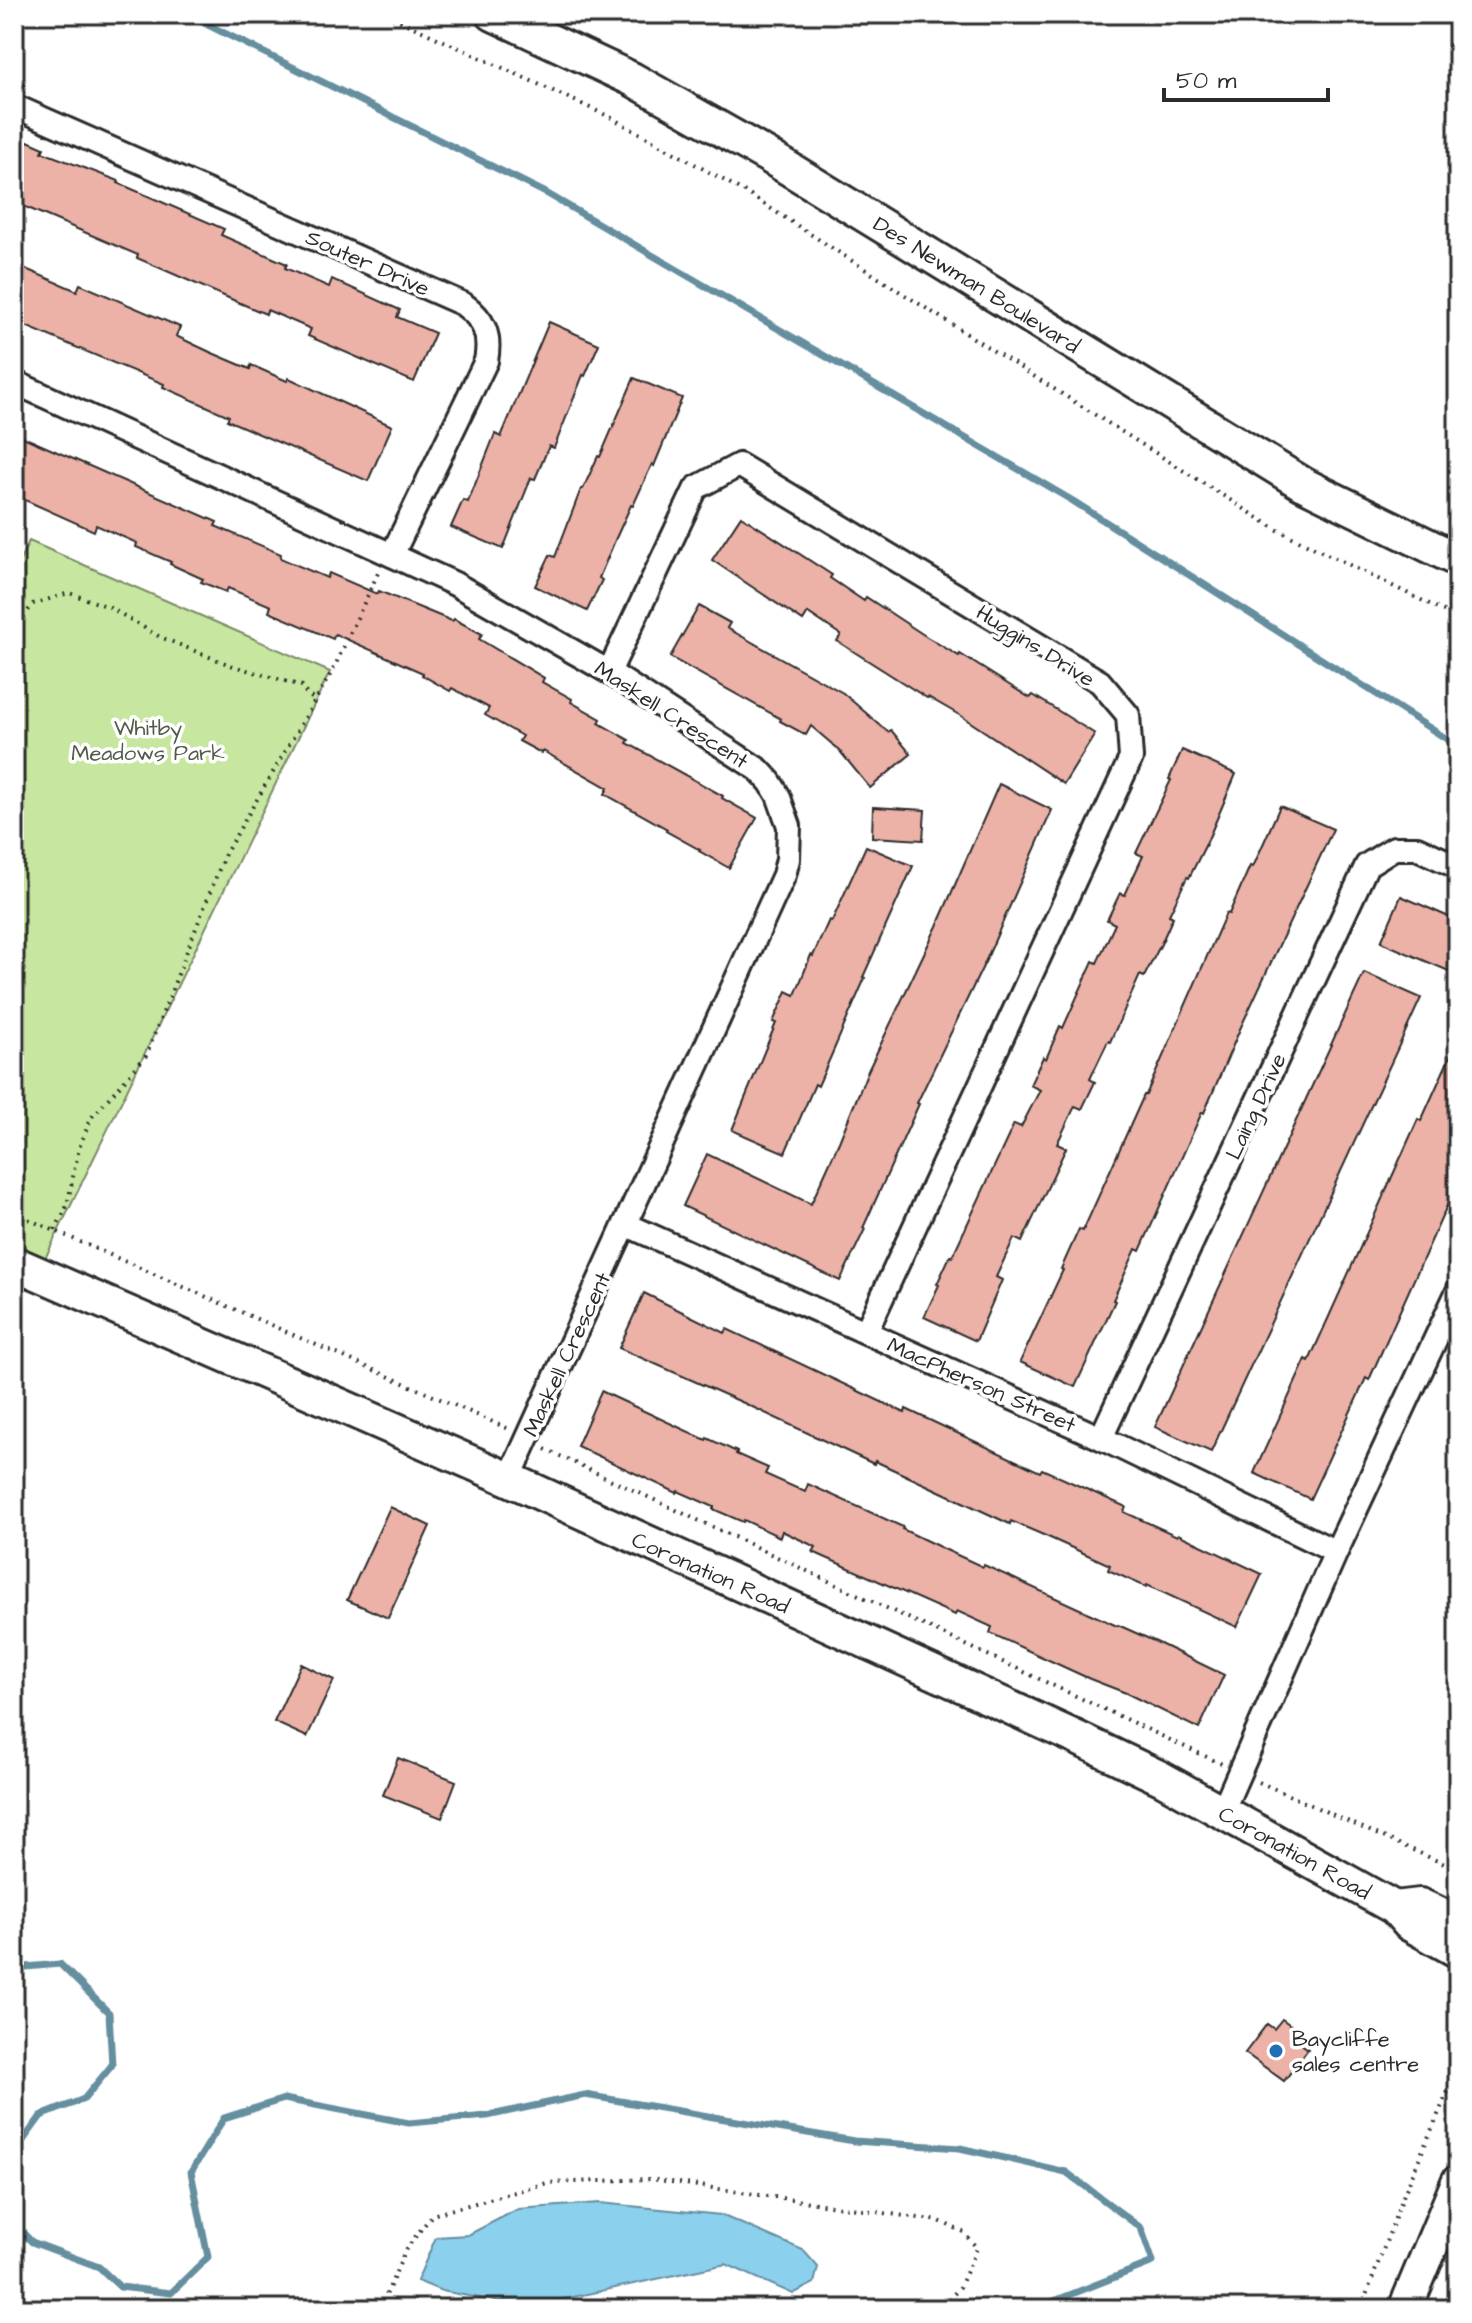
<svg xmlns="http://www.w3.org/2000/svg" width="1472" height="2323" font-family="'Architects Daughter',sans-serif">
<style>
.green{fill:#c7e7a0;stroke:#798966;stroke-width:2}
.water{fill:#8bd0ed;stroke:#658e9f;stroke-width:2}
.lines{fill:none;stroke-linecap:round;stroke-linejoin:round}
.stream{stroke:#658e9f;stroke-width:7}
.building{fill:#ecb2a7;stroke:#2b2b2b;stroke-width:2}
.street-casing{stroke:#2b2b2b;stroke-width:28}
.secondary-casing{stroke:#2b2b2b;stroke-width:38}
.path{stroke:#2b2b2b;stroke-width:4;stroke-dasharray:2 6;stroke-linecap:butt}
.street{stroke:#fff;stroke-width:22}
.secondary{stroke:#fff;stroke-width:32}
.poi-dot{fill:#1f6fb2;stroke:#fff;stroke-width:3}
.labels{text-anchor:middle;stroke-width:7;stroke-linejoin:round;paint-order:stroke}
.street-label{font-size:22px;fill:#2b2b2b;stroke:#fff}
.park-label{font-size:22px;fill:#525a48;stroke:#fff}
.poi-label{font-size:22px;fill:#2b2b2b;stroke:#fff;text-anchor:start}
</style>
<rect width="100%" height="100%" fill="#fff"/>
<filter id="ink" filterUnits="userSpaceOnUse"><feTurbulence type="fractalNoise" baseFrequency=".0125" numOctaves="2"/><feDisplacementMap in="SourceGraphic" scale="16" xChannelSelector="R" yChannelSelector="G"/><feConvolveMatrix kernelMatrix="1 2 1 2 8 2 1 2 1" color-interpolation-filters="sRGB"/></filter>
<g filter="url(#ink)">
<path class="green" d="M29,541L330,672L38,1273L14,1263V573Z"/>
<path class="water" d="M600,2203L721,2215L803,2250L818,2267L814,2283L793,2294L726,2264L527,2307L442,2291L417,2281L436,2237L468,2235L518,2209Z"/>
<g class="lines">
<g class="stream">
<path d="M186,14L546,193L1073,501L1458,746"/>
<path d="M14,1968L60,1964L109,2013L112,2065L84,2099L41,2116L14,2153"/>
<path d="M14,2224L32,2242L99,2267L120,2287L171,2293L208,2257L191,2172L224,2118L284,2099L409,2123L487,2116L585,2095L854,2141L960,2148L1066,2172L1141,2228L1153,2262L1034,2309"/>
</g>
</g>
<g class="building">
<path d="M14,135L44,148L42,152L119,181L118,183L224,229L221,235L287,264L285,268L329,287L332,279L400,310L397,317L435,333L414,382L308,336L311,329L267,310L266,314L240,303L137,258L138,255L14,202Z"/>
<path d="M14,264L77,291L80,284L180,327L176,336L210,352L250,369L251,365L287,381L289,378L392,426L368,481L227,420L229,416L163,387L164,384L23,325L24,322L14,318Z"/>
<path d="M549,322L599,344L585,376L583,375L554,448L549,446L535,479L531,478L503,549L451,527L463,500L468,502L495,434L501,437Z"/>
<path d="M634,378L682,398L654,466L652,464L633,506L631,505L616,538L599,578L602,580L587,611L535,586L550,555L555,557L581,489H583L598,456L600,457Z"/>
<path d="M14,433L217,522L215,526L281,554L280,558L327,578L329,573L377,594L379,591L452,621L454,619L482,634L479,639L544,678L542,682L572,699L571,702L601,719L599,723L629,740L627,743L723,796L722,798L757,818L729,868L699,851L700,850L666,831L667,829L605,794L608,788L543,751L541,753L519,741L522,736L485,715L489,708L452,688L450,691L422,675L423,673L335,634L333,639L269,612L271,606L228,588L226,592L201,582L203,579L170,564L171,562L136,547L137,543L96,525L94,531L14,495Z"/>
<path d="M741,516L832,575L830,578L864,601L866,597L927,637L959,656L960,654L1030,698L1033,695L1095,734L1064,784L961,716L928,697L927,698L837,641L841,635L808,613L803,621L712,560Z"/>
<path d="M699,606L730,623L727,628L843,693L888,732L891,730L911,754L870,788L839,750L811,726L806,735L780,721L781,719L670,657Z"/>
<path d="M1182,750L1236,774L1207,842L1189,878L1187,877L1169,915L1173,917L1161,944L1144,977L1140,975L1110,1042L1108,1041L1090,1079L1095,1082L1082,1109L1075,1106L1057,1144L1066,1148L1022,1242L1014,1238L996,1277L1002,1280L976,1341L924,1317L939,1285L937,1284L950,1256L952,1257L1014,1124L1021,1127L1040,1090L1030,1085L1043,1057L1046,1059L1060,1026L1063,1028L1093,961L1097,963L1115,924L1107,920L1120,893L1125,895L1143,856L1136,853L1171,780L1169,779Z"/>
<path d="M999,784L1052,810L987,958L917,1103L919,1104L863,1228L865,1229L840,1281L683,1206L707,1154L811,1204L839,1142L867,1073L937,926Z"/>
<path d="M1280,806L1333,829L1240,1029L1204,1113L1202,1112L1140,1251L1136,1249L1113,1300L1115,1301L1075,1387L1020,1362L1063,1270L1061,1269L1079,1229L1083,1231L1144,1095H1146L1226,913L1229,914L1250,866L1253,867Z"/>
<path d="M873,807L925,810L923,840L872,837Z"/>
<path d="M866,846L913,866L863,977L865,978L818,1086L815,1084L785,1153L732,1130L776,1023L773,1022L787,991L795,995L811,955L813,956L829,920L832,921Z"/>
<path d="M1401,896L1458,921V975L1381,942Z"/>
<path d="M1364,973L1421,998L1211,1452L1155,1427Z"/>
<path d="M1458,1039V1181L1369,1380L1366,1378L1310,1499L1254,1473L1306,1359L1309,1361L1418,1119L1421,1121Z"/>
<path d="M644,1293L725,1333L727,1329L905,1413L906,1409L1040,1472L1042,1469L1126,1507L1124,1512L1177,1536L1178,1534L1262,1574L1237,1627L1147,1585L1146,1587L1108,1570L1110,1565L1048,1537L1011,1521L1010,1524L875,1461L874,1464L746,1404L619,1348Z"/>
<path d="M601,1391L706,1440L707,1438L737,1452L736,1454L768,1468L765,1474L805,1492L808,1484L903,1527L902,1529L944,1549L983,1567L984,1565L1117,1626L1118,1625L1154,1641L1224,1675L1199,1729L1126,1693L1090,1679L990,1633L992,1627L957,1611L955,1615L813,1552L816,1547L782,1531L780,1537L744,1520L743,1522L713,1509L714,1507L678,1491L677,1493L577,1446Z"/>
<path d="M390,1507L430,1526L388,1618L347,1600Z"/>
<path d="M301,1664L334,1680L307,1737L274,1722Z"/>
<path d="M398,1758L456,1781L442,1818L383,1795Z"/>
<path d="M1282,2019L1296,2029L1291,2036L1308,2049L1284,2081L1245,2053L1267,2024L1274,2029Z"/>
</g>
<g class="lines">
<g class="street-casing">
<g id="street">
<path d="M14,106L463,304C484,319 491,335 486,361L392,555"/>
<path d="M14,382L455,584L609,672L759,770L770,782L778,795L789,826L788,859L784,875L509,1479"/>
<path d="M609,672L696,488L739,465L1100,682L1128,715L1131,758L866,1332"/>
<path d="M625,1224L1101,1438L1336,1552"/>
<path d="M1101,1438L1367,865L1394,848H1417L1458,867"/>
<path d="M1222,1812L1336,1552L1458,1291"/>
</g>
</g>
<g class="secondary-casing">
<g id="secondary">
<path d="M493,14L632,79L770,157L1303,484L1458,560"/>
<path d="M14,1263L509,1479L1075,1737L1161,1778L1395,1908L1409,1924L1458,1951"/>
<path d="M1395,1908L1420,1905L1458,1923"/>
<path d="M1405,2309L1458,2182"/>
</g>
</g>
<g class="path">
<path d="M385,14L610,117L745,192L902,293L1276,529L1458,618"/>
<path d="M14,630L33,604L69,593L109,607L160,637L230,665L302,686L307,695L315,700"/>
<path d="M14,1213L509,1429"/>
<path d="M55,1230L67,1206L79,1148L91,1118L146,1056L225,854L333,670L379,571"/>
<path d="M545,1449L1222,1764"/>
<path d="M1259,1782L1458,1870"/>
<path d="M380,2309L406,2249L432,2215L547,2183L651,2179L939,2221L963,2232L977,2248L960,2287L941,2309"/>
<path d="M1361,2309L1404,2194L1458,2068"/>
</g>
<use href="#street" class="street"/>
<use href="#secondary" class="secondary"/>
</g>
</g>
<circle class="poi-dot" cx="1276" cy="2051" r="8"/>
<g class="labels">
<g class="street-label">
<text transform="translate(368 262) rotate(24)" y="8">Souter Drive</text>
<text transform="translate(977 284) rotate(32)" y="8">Des Newman Boulevard</text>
<text transform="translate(1036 645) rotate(32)" y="8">Huggins Drive</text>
<text transform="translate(672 714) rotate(33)" y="8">Maskell Crescent</text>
<text transform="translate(1255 1106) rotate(-65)" y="8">Laing Drive</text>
<text transform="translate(566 1354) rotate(-65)" y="8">Maskell Crescent</text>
<text transform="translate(982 1384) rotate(24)" y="8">MacPherson Street</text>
<text transform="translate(711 1572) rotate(24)" y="8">Coronation Road</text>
<text transform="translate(1295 1852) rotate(29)" y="8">Coronation Road</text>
</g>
<g class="park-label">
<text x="148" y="735">Whitby<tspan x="148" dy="25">Meadows Park</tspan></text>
</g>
<g class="poi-label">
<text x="1292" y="2046">Baycliffe<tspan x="1292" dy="25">sales centre</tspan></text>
</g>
</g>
<rect width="1472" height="2323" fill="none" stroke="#fff" stroke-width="48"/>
<rect x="24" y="24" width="1424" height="2275" fill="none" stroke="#2b2b2b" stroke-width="3" filter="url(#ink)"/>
<path d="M1164 88v12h164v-12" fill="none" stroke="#2b2b2b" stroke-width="4"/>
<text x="1176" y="88" font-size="24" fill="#2b2b2b" stroke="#ffffff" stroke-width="6" paint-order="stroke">50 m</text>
</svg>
